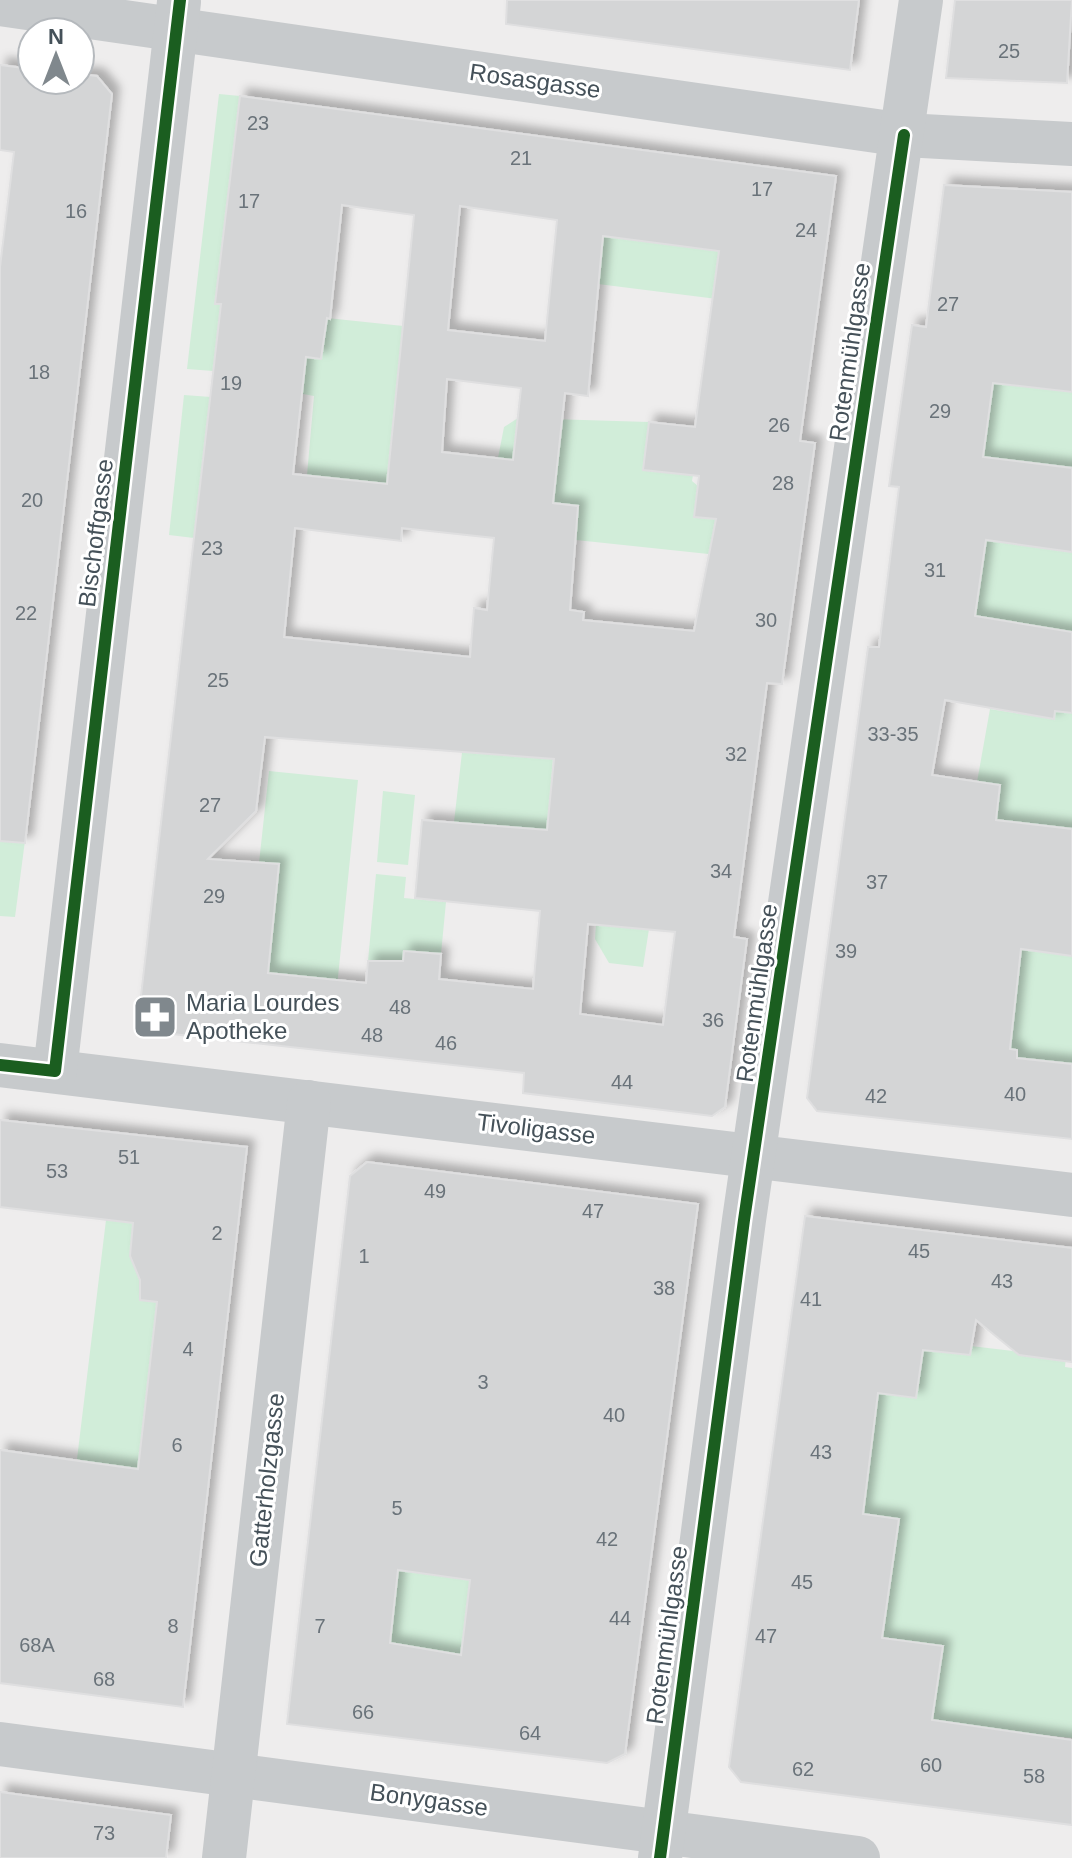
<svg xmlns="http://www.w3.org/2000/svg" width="1072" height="1858" font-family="Helvetica,sans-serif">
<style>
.green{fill:#d1edd9;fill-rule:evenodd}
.building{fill:#d4d5d6;stroke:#dfdfe0;stroke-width:2;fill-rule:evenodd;filter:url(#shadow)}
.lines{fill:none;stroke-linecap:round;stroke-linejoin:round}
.minor{stroke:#c7cacc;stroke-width:44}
.cycleway-casing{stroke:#fff;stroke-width:17}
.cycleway{stroke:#1b5e20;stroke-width:12}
.labels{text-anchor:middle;stroke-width:6;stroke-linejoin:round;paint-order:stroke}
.number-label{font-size:20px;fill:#6a737a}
.street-label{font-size:24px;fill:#455159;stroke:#fff}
.poi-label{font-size:24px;fill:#455159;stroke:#fff;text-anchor:start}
</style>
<defs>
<filter id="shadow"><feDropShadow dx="7" dy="-7" stdDeviation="4" flood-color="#0004"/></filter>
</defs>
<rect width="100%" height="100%" fill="#eeeded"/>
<g class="green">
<path d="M219,94L240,96L216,303L221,304L213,371L187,369Z"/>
<path d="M604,236L730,253L725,300L598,284Z"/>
<path d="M327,318L403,326L387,484L307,475L314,396L292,392L306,357L321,359Z"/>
<path d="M986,378L1000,384L1072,392V468L980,497L976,449L984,450Z"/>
<path d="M184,395L211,397L194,538L169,535Z"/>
<path d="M518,418L649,422L644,470L693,475L692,481L698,486L695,516L722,520L718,555L576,540L578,506L553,503L561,428L517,423L513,460L498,458L504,427Z"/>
<path d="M986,540L1072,552V632L996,620L974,624Z"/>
<path d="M473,657L522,756L553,759L547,830L454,822Z"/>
<path d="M990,709L1053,719L1055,711L1072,713V829L996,820L1000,785L977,782Z"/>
<path d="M269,771L358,780L337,987L225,969L272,932L279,865L259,863Z"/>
<path d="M383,791L415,795L408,865L377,862Z"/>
<path d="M0,830L26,833L15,917L0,916Z"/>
<path d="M601,848L649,929L643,967L609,963L595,939Z"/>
<path d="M376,874L406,877L404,898L446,902L441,954L404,951L402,969L383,961H368Z"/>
<path d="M1021,949L1072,956V1064L1017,1058V1050L991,1047L1013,1021Z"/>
<path d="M110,1216L142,1219L140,1300L157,1302L135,1496L71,1551L81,1461L77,1459L106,1220Z"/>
<path d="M875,1332L945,1352L969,1355L971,1346L1013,1351L1019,1355L1066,1357L1065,1367L1072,1368V1738L957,1726V1723L922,1718L942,1646L882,1637L899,1519L853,1512ZM883,1364L920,1369L916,1398L879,1393Z"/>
<path d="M391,1569L470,1580L460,1662L382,1642Z"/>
</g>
<g class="building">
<path d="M507,0H859L850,70L506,24Z"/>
<path d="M955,0H1072L1067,83L946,78Z"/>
<path d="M0,65L32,69V80H80V74L97,76L112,94L25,843L0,841V267L14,152L0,150Z"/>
<path d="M240,96L836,176L800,441L815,443L782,684L767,683L734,937L747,939L725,1107L712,1116L523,1093L524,1073L137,1030L221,304H215ZM342,205L414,215L387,484L293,474L306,357L321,359L327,318L330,319ZM460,206L557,220L545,341L448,330ZM603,236L719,251L695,427L649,422L643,470L699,476L694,517L716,519L694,631L583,620L584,612L570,610L578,506L553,503L565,393L588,396ZM447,379L521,388L513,460L442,452ZM295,528L401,541L402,528L494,538L487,610L474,608L470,657L284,637ZM265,737L554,759L547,830L422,820L415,898L540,911L533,989L439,979L441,954L404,951L403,961H368L366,983L268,973L279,864L208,859L256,811ZM588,924L675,932L663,1025L580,1014Z"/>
<path d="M944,185L1072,192V392L993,383L983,457L1072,468V552L986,540L975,616L1072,632V713L1055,711L1054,719L945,700L932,775L1000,785L996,820L1072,829V956L1021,949L1010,1049L1017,1050V1058L1072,1064V1139L817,1111L807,1098L868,647H879L899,487L889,486L912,325L926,327Z"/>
<path d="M0,1120L247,1147L183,1707L0,1683V1450L138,1469L157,1302L140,1300V1280L130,1256L133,1223L0,1207Z"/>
<path d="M367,1162L698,1204L625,1754L607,1763L287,1724L350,1176ZM398,1570L470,1580L461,1655L390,1643Z"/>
<path d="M805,1216L1072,1248V1362L1019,1355L976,1320L970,1355L923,1350L916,1398L878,1393L863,1514L899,1519L882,1638L943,1646L932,1720L1072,1740V1825L741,1782L729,1767Z"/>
<path d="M0,1792L171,1815L166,1858H0Z"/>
</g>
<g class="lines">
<g class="minor">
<path d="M0,4L904,135L1072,144"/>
<path d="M0,1065L1072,1195"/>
<path d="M55,1071L179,2"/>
<path d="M0,1744L858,1858"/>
<path d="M224,1858L309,1102"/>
<path d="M660,1858L744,1220L921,0"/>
</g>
<g class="cycleway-casing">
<g id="cycleway">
<path d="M0,1065L55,1071L180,0"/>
<path d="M660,1858L744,1220L904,135"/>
</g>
</g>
<use href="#cycleway" class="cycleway"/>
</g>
<defs>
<g id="pharmacy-square" transform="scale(2.3)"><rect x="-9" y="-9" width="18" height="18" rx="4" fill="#80888d" stroke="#fff"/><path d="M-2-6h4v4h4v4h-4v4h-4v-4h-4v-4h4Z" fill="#fff"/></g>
</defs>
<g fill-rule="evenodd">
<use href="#pharmacy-square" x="155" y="1017"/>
</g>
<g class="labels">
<g class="number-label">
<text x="1009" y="58">25</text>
<text x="258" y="130">23</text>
<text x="521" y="165">21</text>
<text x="762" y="196">17</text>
<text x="249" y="208">17</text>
<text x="76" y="218">16</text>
<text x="806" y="237">24</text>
<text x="948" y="311">27</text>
<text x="39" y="379">18</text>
<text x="231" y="390">19</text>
<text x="940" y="418">29</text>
<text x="779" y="432">26</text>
<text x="783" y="490">28</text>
<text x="32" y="507">20</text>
<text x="212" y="555">23</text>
<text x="935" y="577">31</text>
<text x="26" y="620">22</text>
<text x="766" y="627">30</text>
<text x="218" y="687">25</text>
<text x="893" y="741">33-35</text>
<text x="736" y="761">32</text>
<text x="210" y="812">27</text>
<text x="721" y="878">34</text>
<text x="877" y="889">37</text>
<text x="214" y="903">29</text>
<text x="846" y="958">39</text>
<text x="400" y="1014">48</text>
<text x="713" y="1027">36</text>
<text x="372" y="1042">48</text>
<text x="446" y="1050">46</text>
<text x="622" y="1089">44</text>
<text x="1015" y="1101">40</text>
<text x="876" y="1103">42</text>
<text x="129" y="1164">51</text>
<text x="57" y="1178">53</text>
<text x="435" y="1198">49</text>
<text x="593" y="1218">47</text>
<text x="217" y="1240">2</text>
<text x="919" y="1258">45</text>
<text x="364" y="1263">1</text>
<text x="1002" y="1288">43</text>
<text x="664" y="1295">38</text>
<text x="811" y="1306">41</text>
<text x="188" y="1356">4</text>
<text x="483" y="1389">3</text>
<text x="614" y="1422">40</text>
<text x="177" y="1452">6</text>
<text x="821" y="1459">43</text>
<text x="397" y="1515">5</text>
<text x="607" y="1546">42</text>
<text x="802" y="1589">45</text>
<text x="620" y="1625">44</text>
<text x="173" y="1633">8</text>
<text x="320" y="1633">7</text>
<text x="766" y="1643">47</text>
<text x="37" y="1652">68A</text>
<text x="104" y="1686">68</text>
<text x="363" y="1719">66</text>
<text x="530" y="1740">64</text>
<text x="931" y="1772">60</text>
<text x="803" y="1776">62</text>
<text x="1034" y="1783">58</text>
<text x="104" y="1840">73</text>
</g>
<g class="street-label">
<text transform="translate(535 81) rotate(8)" y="8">Rosasgasse</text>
<text transform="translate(850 352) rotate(-82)" y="8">Rotenmühlgasse</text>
<text transform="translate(96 533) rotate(-83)" y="8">Bischoffgasse</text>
<text transform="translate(757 993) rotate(-82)" y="8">Rotenmühlgasse</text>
<text transform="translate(536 1129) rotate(7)" y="8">Tivoligasse</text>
<text transform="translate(267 1480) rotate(-84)" y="8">Gatterholzgasse</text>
<text transform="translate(667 1635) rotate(-82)" y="8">Rotenmühlgasse</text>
<text transform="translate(429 1800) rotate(8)" y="8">Bonygasse</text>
</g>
<g class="poi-label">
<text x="186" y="1011">Maria Lourdes<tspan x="186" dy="28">Apotheke</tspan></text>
</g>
</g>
<g transform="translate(56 56)"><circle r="38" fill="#ffffff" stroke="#b5b9bd" stroke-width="2"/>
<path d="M0-6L14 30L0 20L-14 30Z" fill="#80888d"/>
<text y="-12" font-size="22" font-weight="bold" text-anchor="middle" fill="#455159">N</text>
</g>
</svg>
